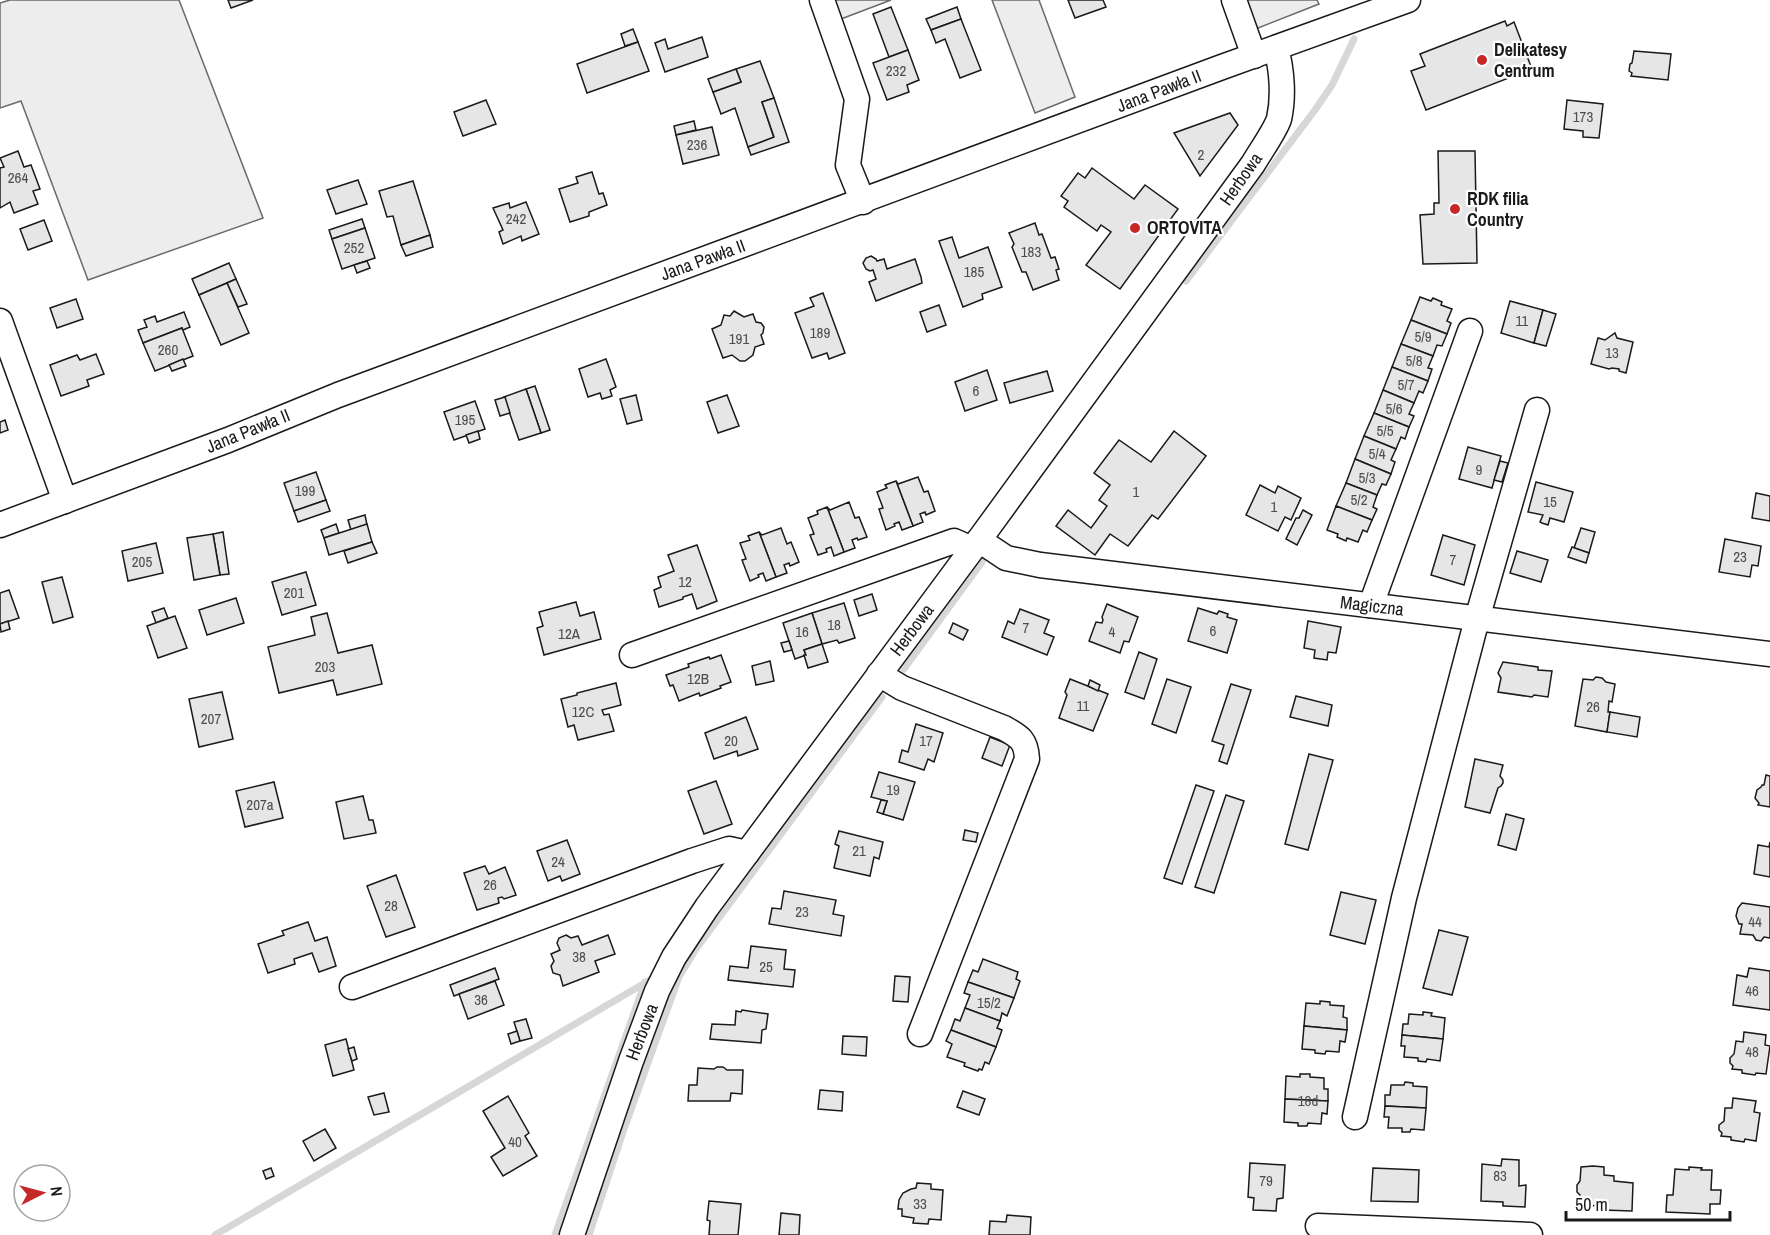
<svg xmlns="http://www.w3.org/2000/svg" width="1770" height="1235" font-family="'Archivo Narrow',sans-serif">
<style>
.green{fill:#ededed;stroke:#6a6a6a;stroke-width:1.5}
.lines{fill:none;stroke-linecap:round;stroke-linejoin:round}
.stream{stroke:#d7d7d7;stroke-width:7}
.building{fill:#e6e6e6;stroke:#1a1a1a;stroke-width:1.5}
.minor-casing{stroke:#1a1a1a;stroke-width:27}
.minor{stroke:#fff;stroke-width:24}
.poi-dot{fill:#c62828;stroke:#fff;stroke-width:2}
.labels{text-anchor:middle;stroke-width:4.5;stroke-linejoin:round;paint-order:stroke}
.number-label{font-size:15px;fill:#4d4d4d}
.poi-label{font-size:18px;font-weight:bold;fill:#1a1a1a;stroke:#fff;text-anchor:start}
.street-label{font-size:18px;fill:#1a1a1a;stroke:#fff}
</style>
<rect width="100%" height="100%" fill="#fff"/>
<g class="green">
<path d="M10,0H179L263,218L88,280L21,101L0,108V3Z"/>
<path d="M833,0H891L841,19Z"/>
<path d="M992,0H1039L1075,97L1035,113Z"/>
<path d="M1242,0H1317L1319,4L1253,30Z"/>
</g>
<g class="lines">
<g class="stream">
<path d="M1186,281L1315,110L1332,85L1354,39"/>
<path d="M904,669L982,562"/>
<path d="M215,1235L650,980"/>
<path d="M555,1235L645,982"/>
<path d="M589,1235L624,1129L679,977L696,949L882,697"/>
</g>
</g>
<g class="building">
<path d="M228,0H253L231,8Z"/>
<path d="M1068,0H1103L1106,7L1075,18Z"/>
<path d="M891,7L908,50L889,57L873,14Z"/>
<path d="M957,7L961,19L931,30L926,19Z"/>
<path d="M961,19L981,70L960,78L945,39L936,43L931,30Z"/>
<path d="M1505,21L1507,26L1514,22L1532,69L1426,110L1411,71L1425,66L1420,54Z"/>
<path d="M633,29L638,42L625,46L621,34Z"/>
<path d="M702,37L708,57L665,72L655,43L665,39L668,49Z"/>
<path d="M638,42L649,71L587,93L577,64Z"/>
<path d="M908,50L919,80L907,85L909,92L887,100L873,63Z"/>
<path d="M1634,51L1671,54L1668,80L1631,76L1632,73L1629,71L1630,64L1632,63Z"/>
<path d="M760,61L774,98L762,102L774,138L748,147L735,108L721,114L713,92L741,82L736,69Z"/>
<path d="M736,69L741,82L713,92L708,79Z"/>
<path d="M774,98L789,142L751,155L748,147L774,137L762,102Z"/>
<path d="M486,100L496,124L463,136L454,112Z"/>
<path d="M1567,100L1603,104L1599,138L1583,137V131L1564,129Z"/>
<path d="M1230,113L1238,125L1200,176L1174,133Z"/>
<path d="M694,121L696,130L676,135L674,126Z"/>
<path d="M712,127L719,155L683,164L676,135Z"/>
<path d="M18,151L24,167L31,165L40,189L33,191L38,204L14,213L10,202L0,208V168L4,167L0,158Z"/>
<path d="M1438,151H1475L1477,263L1423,264L1420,215L1434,214V203H1439Z"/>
<path d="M1092,168L1134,199L1145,185L1178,209L1120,289L1086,265L1111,232L1101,225L1097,231L1064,207L1068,201L1061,196L1078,173L1085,178Z"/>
<path d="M592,172L599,194L603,193L607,205L589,212V216L570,222L559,189L578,183L576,177Z"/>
<path d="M358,180L367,204L336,214L327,190Z"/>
<path d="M413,181L430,235L401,245L393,216L387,217L379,191Z"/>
<path d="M526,202L539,234L524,240L522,241L521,236L503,244L499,232L503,230L493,208L509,203L510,208Z"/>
<path d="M362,219L365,228L332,239L329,230Z"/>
<path d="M44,220L52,241L28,250L20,229Z"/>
<path d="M1035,223L1039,235L1042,234L1051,258L1055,257L1059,269L1056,270L1059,280L1033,290L1026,272H1022L1012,247L1014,244L1009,233Z"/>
<path d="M365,228L375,258L342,269L332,239Z"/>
<path d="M430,235L433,247L406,256L401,245Z"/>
<path d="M952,237L959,258L988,247L1002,287L982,294L983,299L963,307L939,241Z"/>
<path d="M871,256L876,259L877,261L884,259L887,269L915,259L921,277L922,283L876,301L869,282L876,279L873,270L870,271L866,269L863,263L866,258Z"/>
<path d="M367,261L370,268L357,273L354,265Z"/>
<path d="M229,263L236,279L199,295L192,279Z"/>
<path d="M236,279L247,304L238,307L227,283Z"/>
<path d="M227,283L249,333L221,345L199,295Z"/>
<path d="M823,293L845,353L829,359L827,353L812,358L795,313L814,306L810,298Z"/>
<path d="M1420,297L1431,301L1433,298L1442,302L1441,305L1452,309L1447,321L1451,323L1447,334L1411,320Z"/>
<path d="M76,299L83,319L57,328L50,308Z"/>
<path d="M1510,301L1543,310L1534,343L1501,333Z"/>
<path d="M939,305L946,325L927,332L920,312Z"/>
<path d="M1543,310L1556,314L1546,346L1534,343Z"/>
<path d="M734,311L744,317L753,314L756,322L761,323L764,327L763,333L761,335L764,344L755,347L753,355L745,361H740L732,355L723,358L712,329L721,325L724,315L730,316Z"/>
<path d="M184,312L190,327L183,330L182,328L143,343L138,330L147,327L144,320L155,316L157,322Z"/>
<path d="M1411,320L1447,334L1442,346L1437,345L1433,356L1401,344Z"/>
<path d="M182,328L193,356L155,371L143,343Z"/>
<path d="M1615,333L1617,338L1633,342L1626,373L1619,371V369L1612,368L1609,369L1591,364L1598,338L1605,340Z"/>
<path d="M1401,344L1433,356L1428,368L1432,369L1428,381L1392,367Z"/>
<path d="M96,354L104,374L87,380L89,386L61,396L50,365L77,355L80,360Z"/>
<path d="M183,359L186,366L172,371L169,365Z"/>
<path d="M606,359L616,387L610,390L612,396L602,399L600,393L588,397L579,369Z"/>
<path d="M1392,367L1428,381L1423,393L1419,391L1414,403L1383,390Z"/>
<path d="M987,370L997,400L965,411L955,382Z"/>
<path d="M1047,371L1053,391L1010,403L1004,383Z"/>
<path d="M535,386L550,430L541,433L526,389Z"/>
<path d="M526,389L541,433L519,440L504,397Z"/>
<path d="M1383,390L1414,403L1409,414L1414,416L1409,427L1374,413Z"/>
<path d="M636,395L642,420L627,424L620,399Z"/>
<path d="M727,395L739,426L718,433L707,402Z"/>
<path d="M505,397L510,413L500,416L495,400Z"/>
<path d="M475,401L485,429L454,440L444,412Z"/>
<path d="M1374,413L1409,427L1405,439L1401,437L1396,449L1364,436Z"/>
<path d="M5,420L8,430L0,433V422Z"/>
<path d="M478,431L480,439L469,443L466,435Z"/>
<path d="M1174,431L1206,456L1158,519L1152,515L1128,546L1110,534L1095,555L1056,526L1068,510L1091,528L1107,506L1099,500L1110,485L1094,473L1119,440L1151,462Z"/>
<path d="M1364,436L1396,449L1391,460L1395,462L1391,474L1355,459Z"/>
<path d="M1468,447L1501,456L1492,488L1459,479Z"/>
<path d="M1355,459L1391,474L1386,485L1382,484L1377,495L1346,483Z"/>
<path d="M1500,461L1508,463L1502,482L1494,480Z"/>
<path d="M316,472L326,500L294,511L284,483Z"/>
<path d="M918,477L924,492L928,491L935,511L926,515L925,512L920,514L923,522L913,526L896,481L898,484Z"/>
<path d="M896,481L913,526L902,530L899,522L894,524L895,526L886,530L879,509L883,508L877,492L887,488L885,485Z"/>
<path d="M1536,482L1573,492L1564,522L1550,518L1548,525L1542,523L1540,522L1543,515L1528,512Z"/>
<path d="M1346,483L1377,495L1373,507L1377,509L1372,520L1336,506Z"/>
<path d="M1260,485L1275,493L1278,486L1301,498L1291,520L1285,517L1278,531L1246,515Z"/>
<path d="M1756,493L1770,496V521L1752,518Z"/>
<path d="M326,500L330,511L298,522L294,511Z"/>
<path d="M849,502L855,518L859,517L867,537L858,540L857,538L852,540L855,548L844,552L827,507L830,510Z"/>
<path d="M1336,506L1372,520L1367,532L1363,530L1358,542L1347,538L1346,541L1337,537L1338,534L1327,530Z"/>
<path d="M827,507L844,552L834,556L831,547L826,549L827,552L818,555L810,535L814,534L808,518L818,514L817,511Z"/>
<path d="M1303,510L1312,515L1297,545L1286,539L1296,518H1299Z"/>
<path d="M365,515L367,525L351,530L348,520Z"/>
<path d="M336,524L339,533L324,538L321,530Z"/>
<path d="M367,524L372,542L329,555L324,538Z"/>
<path d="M781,528L787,544L791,542L799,562L790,566L789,563L784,565L787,573L776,577L759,532L762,535Z"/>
<path d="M1581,528L1595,532L1589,553L1574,548Z"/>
<path d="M223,532L229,574L220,575L213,534Z"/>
<path d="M759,532L776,577L766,581L763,573L758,575L759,577L750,581L742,560L746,559L740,543L750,540L748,536Z"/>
<path d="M213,534L220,575L194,580L187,538Z"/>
<path d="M1443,535L1475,545L1464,585L1431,575Z"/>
<path d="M1725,539L1761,546L1758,566L1752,565L1750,577L1719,572Z"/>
<path d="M372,542L377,553L348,563L344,551Z"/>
<path d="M156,543L163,573L128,581L122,551Z"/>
<path d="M697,545L717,601L697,609L692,594L683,597V599L659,607L654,590L661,587L658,577L674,571L668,555Z"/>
<path d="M1572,547L1589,553L1586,563L1568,557Z"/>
<path d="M1517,551L1548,560L1541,582L1510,573Z"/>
<path d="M306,572L316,605L282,615L272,582Z"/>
<path d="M62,577L73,617L53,623L42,582Z"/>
<path d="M9,590L19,618L0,624V593Z"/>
<path d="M872,594L877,610L859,616L854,600Z"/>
<path d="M236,598L244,623L207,635L199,610Z"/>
<path d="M576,602L580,616L594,612L601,639L544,655L537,628L543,626L539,612Z"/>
<path d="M844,603L855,638L839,643L837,640L822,644L812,613Z"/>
<path d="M1107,604L1138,617L1129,642L1124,641L1120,653L1089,641L1096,622L1102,623L1103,620L1102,617Z"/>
<path d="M164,608L168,618L156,623L152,612Z"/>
<path d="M1198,608L1217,614L1219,611L1228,614L1227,617L1237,620L1227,653L1188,641Z"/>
<path d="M1020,609L1049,620L1044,633L1054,637L1047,655L1002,637L1008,621L1014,624Z"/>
<path d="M327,613L338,653L372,645L382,684L337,695L333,680L279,693L268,647L315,635L311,617Z"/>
<path d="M812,613L822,644L804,650L806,655L795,659L783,623Z"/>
<path d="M175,616L187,648L158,658L147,626Z"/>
<path d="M8,621L10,629L1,632L0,624Z"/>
<path d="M1308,621L1341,627L1336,653L1328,652L1327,660L1314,658L1315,650L1304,648Z"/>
<path d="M953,623L968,630L963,640L949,633Z"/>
<path d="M789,641L792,650L784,652L781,643Z"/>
<path d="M822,644L828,662L808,668L804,655H806L804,650Z"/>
<path d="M1139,652L1157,659L1144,699L1125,692Z"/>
<path d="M721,655L731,682L720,686L721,688L700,696L699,693L679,701L673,685L670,686L666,675L689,667L688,664L709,657L710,659Z"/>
<path d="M770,661L774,681L756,685L752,666Z"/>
<path d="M1503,662L1538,667V670L1552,671L1548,697L1534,695L1532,697L1498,692L1501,678L1498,673Z"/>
<path d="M1596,677L1602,678L1606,682L1615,684L1612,702L1609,701L1608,712H1610L1607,732L1575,726L1583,679L1593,680Z"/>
<path d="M1070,679L1108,694L1093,731L1059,718L1067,695L1065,692Z"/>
<path d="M1167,679L1191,687L1176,733L1152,724Z"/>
<path d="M1090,680L1100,685L1098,691L1088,686Z"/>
<path d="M616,683L621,705L602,710L604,715L609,714L614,731L578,740L574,725L568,727L561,699L577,695V693Z"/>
<path d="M1231,684L1251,690L1227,764L1219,761L1224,745L1212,741Z"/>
<path d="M222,692L233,739L199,747L189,699Z"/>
<path d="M1296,696L1332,705L1328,726L1290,717Z"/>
<path d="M1610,712L1640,717L1637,737L1607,732Z"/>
<path d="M746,717L758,749L738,756L737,751L714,759L705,733Z"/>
<path d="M916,724L943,733L934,762L928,759L924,770L899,762L902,750L908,752Z"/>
<path d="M990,737L1010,745L1002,766L982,758Z"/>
<path d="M1309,754L1333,760L1308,850L1285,844Z"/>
<path d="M1475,759L1503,765L1500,776L1503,780V783L1501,786L1498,788L1490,813L1465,807Z"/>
<path d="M879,772L915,782L903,820L883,814L887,801L871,797Z"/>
<path d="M1766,775L1770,776V807L1758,805L1759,803L1755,798L1757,790L1761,787L1762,785H1764Z"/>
<path d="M716,781L732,824L704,834L688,791Z"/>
<path d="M274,782L283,818L245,827L236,791Z"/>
<path d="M1196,785L1214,791L1182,884L1164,878Z"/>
<path d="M1226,795L1244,801L1214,893L1195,887Z"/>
<path d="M363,796L369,820H373L376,833L344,839L336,802Z"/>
<path d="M881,800L887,801L883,814L877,812Z"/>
<path d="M1506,814L1524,819L1516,850L1498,845Z"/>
<path d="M965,830L978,833L976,842L963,840Z"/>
<path d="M839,831L883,842L879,859L874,857L870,876L834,868L839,846L835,844Z"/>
<path d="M567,840L580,874L562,881L560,876L548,881L537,851Z"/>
<path d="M1770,842V877L1754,874L1758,845L1769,847Z"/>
<path d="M485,866L489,874L505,867L516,895L504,899L502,897L498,898L499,903L477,910L464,873Z"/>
<path d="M396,875L415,927L386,937L367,886Z"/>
<path d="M784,891L836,900L833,914L844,916L841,936L769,924L772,908L781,909Z"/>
<path d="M1341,892L1376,900L1365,944L1330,935Z"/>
<path d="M1742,903L1770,907V938L1764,937L1761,941L1756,940L1753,935L1740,934L1742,924H1739L1736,916L1738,908Z"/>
<path d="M308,922L315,941L327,937L336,966L319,972L312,953L294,959L295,964L268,973L258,944L284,935L282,931Z"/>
<path d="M1439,930L1468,937L1452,995L1423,988Z"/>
<path d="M566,935L571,938L578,936L582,945L608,935L615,954L595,961L599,972L563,986L560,975L553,973L551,966L554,961L551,954L560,950L557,943L559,938Z"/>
<path d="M751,946L786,950L784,969L795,970L793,987L728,980L730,966L748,968Z"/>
<path d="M983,959L1018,972L1016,979L1020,981L1014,998L968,982L973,970L978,972Z"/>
<path d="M495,968L499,979L454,996L450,985Z"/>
<path d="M1749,968L1770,971V1010L1733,1005L1737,975L1747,977Z"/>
<path d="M895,976L910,977L908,1002L893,1001Z"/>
<path d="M495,981L504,1005L468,1019L459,994Z"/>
<path d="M968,982L1014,998L1007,1016L1002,1013L1000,1021L965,1008L970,995L964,993Z"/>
<path d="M1320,1001L1330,1002V1005L1344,1006L1343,1017L1347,1018V1030L1304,1026L1306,1003L1320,1004Z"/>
<path d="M965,1008L1000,1021L997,1028L1002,1030L996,1047L951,1030L955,1019L960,1021Z"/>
<path d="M742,1010L768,1014L766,1029L762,1030L761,1043L710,1039L712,1024L735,1025L736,1011L741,1012Z"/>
<path d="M1423,1012L1432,1013L1431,1016L1445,1018L1443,1039L1402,1035L1403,1024H1408L1409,1014L1423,1015Z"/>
<path d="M526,1019L532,1038L520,1041L514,1022Z"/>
<path d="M1304,1026L1347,1030L1345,1042L1340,1041L1339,1052L1326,1051L1325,1054L1315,1053V1050L1302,1049Z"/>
<path d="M951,1030L996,1047L989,1064L985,1062L982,1070L979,1069L978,1071L964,1066L965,1063L947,1057L952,1044L946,1041Z"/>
<path d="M517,1031L520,1041L511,1044L508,1034Z"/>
<path d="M1744,1032L1766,1035L1765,1045L1770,1046L1766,1074L1756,1073L1755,1075L1742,1073V1070L1732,1069L1733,1066L1730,1063V1058L1734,1054L1736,1041L1743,1042Z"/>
<path d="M1402,1035L1443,1039L1440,1061L1427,1059L1426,1062L1418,1061V1058L1404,1057L1405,1046H1401Z"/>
<path d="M843,1036L867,1037L866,1056L842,1054Z"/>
<path d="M346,1039L354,1070L333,1076L325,1045Z"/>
<path d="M354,1047L357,1059L352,1061L348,1049Z"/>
<path d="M717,1067H723L727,1070H743L742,1094L731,1093L730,1101H688L689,1085H697L698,1068L714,1069Z"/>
<path d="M1300,1074H1310V1077L1324,1078V1089H1328V1101L1285,1099L1286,1076L1300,1077Z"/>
<path d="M1405,1082L1413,1083V1086L1427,1087L1426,1108L1385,1106V1095H1390L1391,1085H1404Z"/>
<path d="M820,1090L843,1092L842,1111L818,1109Z"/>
<path d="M963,1091L985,1099L979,1115L957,1107Z"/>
<path d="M384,1093L389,1112L374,1115L368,1097Z"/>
<path d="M508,1096L529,1133L525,1136L537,1156L503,1176L491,1157L505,1148L483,1111Z"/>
<path d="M1733,1098L1756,1101L1754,1112L1760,1113L1756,1141L1745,1139L1744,1142L1731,1140V1137L1721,1136L1722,1133L1719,1130V1125L1724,1121L1725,1108H1732Z"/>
<path d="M1285,1099L1328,1101L1327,1114L1322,1113L1321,1124L1308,1123L1307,1126H1298V1123L1284,1122Z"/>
<path d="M1385,1106L1426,1108L1424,1130L1411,1129L1410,1132H1402V1128H1388L1389,1117H1384Z"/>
<path d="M325,1129L336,1148L314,1161L303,1141Z"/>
<path d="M1502,1159L1519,1160V1186L1526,1185L1525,1207L1504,1206H1503V1202L1481,1201L1482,1164L1501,1166Z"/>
<path d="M1250,1163L1285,1165L1283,1198L1277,1199L1276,1211L1253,1210L1254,1198L1248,1197Z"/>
<path d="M1593,1166L1604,1167V1175L1614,1176V1181L1633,1183L1632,1211L1603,1210L1601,1206L1580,1205V1195L1577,1192V1185L1580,1181L1581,1167Z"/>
<path d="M1689,1167L1702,1168L1701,1170H1712L1711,1190H1721L1720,1204H1710V1214L1666,1212L1667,1195H1673L1675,1169L1689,1170Z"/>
<path d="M271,1168L274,1176L266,1179L263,1171Z"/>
<path d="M1373,1168L1419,1170L1418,1202L1371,1201Z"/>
<path d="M917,1183L931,1184V1189L943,1190L941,1220L929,1219L928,1224L913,1223L914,1218L902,1216V1209H898L899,1200L903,1193L911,1189L916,1188Z"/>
<path d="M709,1201L741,1204L738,1235H709L710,1221L707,1220Z"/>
<path d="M781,1213L800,1215L799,1235H779Z"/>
<path d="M1007,1215L1031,1217L1030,1235H989L990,1221L1006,1222Z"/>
</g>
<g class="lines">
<g class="minor-casing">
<g id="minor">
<path d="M822,0L857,99L848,165L863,202"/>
<path d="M1234,0L1254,56"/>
<path d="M0,321L65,501"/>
<path d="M0,525L228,440L338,395L1222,67L1408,0"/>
<path d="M979,540L1006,558L1040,565L1770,654"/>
<path d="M1371,605L1470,331"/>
<path d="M632,655L954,541L972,549"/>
<path d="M879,674L902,688L1004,728C1020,737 1026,740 1027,759L920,1034"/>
<path d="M352,987L692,861L729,849L747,853"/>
<path d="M1355,1117L1404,898L1477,619L1537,410"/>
<path d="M1318,1226L1530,1235"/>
<path d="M572,1235L631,1061L657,991L674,957L707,907L979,540L1253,164C1260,152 1275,131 1279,119C1284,97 1282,70 1276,48"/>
</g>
</g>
<use href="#minor" class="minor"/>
</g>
<g class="poi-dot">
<circle cx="1482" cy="60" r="6"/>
<circle cx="1455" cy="209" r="6"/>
<circle cx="1135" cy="228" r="6"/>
</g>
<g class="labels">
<g class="number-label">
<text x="896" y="76">232</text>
<text x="1583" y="122">173</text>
<text x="697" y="150">236</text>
<text x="1201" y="160">2</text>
<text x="18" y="183">264</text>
<text x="516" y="224">242</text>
<text x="354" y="253">252</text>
<text x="1031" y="257">183</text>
<text x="974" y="277">185</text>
<text x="1522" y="326">11</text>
<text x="820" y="338">189</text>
<text x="1423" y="342">5/9</text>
<text x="739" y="344">191</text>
<text x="168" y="355">260</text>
<text x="1612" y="358">13</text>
<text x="1414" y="366">5/8</text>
<text x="1406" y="390">5/7</text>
<text x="976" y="396">6</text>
<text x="1394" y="414">5/6</text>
<text x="465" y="425">195</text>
<text x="1385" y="436">5/5</text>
<text x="1377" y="459">5/4</text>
<text x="1479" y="475">9</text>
<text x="1367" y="483">5/3</text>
<text x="305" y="496">199</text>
<text x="1136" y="497">1</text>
<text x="1359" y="505">5/2</text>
<text x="1550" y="507">15</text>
<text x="1274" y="512">1</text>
<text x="1740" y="562">23</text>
<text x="1453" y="565">7</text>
<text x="142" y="567">205</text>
<text x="685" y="587">12</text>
<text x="294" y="598">201</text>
<text x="834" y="630">18</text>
<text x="1026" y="633">7</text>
<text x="1213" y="636">6</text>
<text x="802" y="637">16</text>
<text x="1112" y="637">4</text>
<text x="569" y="639">12A</text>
<text x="325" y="672">203</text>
<text x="698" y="684">12B</text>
<text x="1083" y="711">11</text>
<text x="1593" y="712">26</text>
<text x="583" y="717">12C</text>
<text x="211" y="724">207</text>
<text x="731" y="746">20</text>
<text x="926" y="746">17</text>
<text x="893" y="795">19</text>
<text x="260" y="810">207a</text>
<text x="859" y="856">21</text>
<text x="558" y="867">24</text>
<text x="490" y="890">26</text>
<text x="391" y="911">28</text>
<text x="802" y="917">23</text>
<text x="1755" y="927">44</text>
<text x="579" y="962">38</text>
<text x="766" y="972">25</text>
<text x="1752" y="996">46</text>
<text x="481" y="1005">36</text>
<text x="989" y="1008">15/2</text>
<text x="1752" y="1057">48</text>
<text x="1308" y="1106">18d</text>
<text x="515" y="1147">40</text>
<text x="1500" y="1181">83</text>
<text x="1266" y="1186">79</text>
<text x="920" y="1209">33</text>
</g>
<g class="poi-label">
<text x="1494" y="56">Delikatesy<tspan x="1494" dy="21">Centrum</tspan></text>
<text x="1467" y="205">RDK filia<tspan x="1467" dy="21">Country</tspan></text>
<text x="1147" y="234">ORTOVITA</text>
</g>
<g class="street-label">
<text transform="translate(1159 91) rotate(-21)" y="6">Jana Pawła II</text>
<text transform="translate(1241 179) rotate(-55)" y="6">Herbowa</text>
<text transform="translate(703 260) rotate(-20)" y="6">Jana Pawła II</text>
<text transform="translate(248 431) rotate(-22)" y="6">Jana Pawła II</text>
<text transform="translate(1372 606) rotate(7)" y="6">Magiczna</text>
<text transform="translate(912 630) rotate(-53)" y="6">Herbowa</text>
<text transform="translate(642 1032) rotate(-69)" y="6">Herbowa</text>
</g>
</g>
<g transform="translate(42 1193) rotate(84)"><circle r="28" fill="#ffffff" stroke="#a3a3a3" stroke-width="1.5"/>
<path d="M0-4.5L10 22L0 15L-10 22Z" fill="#c62828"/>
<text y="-9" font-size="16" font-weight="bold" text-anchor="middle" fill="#1a1a1a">N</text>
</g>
<path d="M1566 1211v9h164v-9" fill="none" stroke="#1a1a1a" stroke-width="3"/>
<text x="1575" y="1211" font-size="18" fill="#1a1a1a" stroke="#ffffff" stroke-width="4.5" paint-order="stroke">50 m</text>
</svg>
